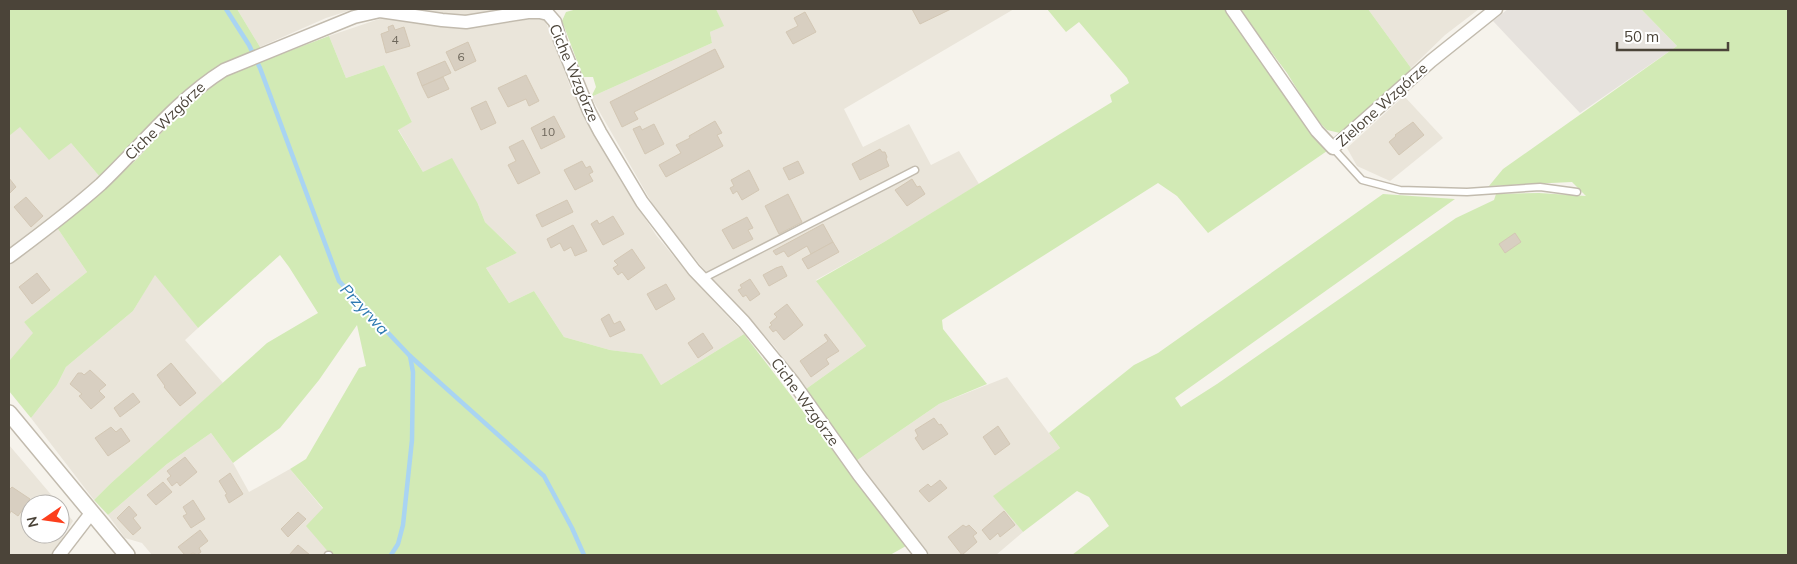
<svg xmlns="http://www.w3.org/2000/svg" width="1797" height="564" font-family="Mulish,sans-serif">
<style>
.residential{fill:#eae5da}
.industrial{fill:#e6e2dd}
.green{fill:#d2eab5}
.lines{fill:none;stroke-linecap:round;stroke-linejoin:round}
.stream{stroke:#a9d4f2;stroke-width:4.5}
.building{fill:#d8cfc1;stroke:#d3c7b4}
.service-casing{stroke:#c2bbae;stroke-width:9}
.minor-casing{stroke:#c2bbae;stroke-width:15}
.tertiary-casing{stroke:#c2bbae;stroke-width:18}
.service{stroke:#fff;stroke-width:6}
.minor{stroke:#fff;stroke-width:12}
.tertiary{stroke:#fff;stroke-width:15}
.labels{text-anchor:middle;stroke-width:4;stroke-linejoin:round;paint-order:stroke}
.number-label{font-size:12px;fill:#6e675b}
.street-label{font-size:15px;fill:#4b4439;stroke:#fff}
.water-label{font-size:16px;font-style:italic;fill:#2e7ab2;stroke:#fff}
</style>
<rect width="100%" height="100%" fill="#f6f3ec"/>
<g class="residential">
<path d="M237,9H354L326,18L260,47Z"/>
<path d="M405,9H515L461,16Z"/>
<path d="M716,9H1014L844,109L863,147L909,124L931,165L959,151L979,184L884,242L816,280L866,346L806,389L775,347L701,266L656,210L591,97L712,43L710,32L723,26Z"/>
<path d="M1368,9H1479L1445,35L1411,68Z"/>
<path d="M382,18L423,24L473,28L538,18L545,20L570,86L620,180L656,235L690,276L744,334L661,385L641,354L610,350L564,337L534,291L509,303L486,268L517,253L485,222L478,204L423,172L398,129L412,122L384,65L346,78L329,36Z"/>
<path d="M1404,96L1443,138L1390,181L1357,166L1347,148Z"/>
<path d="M19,126L71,143L100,177L66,206L9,251V136Z"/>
<path d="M56,226L87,272L24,322L34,333L9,361V263Z"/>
<path d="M155,274L198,328L185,340L223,383L110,484L94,500L31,418L57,385L66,367L133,311Z"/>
<path d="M1007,377L1060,448L994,496L1023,532L996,555H930L856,461L939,404Z"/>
<path d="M211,433L233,463L249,492L290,469L323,509L331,555H152L142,543L125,538L108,515L167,464Z"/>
<path d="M9,445L59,504H30V534H60V505L73,521L52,555H9Z"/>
</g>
<path class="industrial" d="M1508,9H1641L1677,46L1580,113L1493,21Z"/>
<g class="green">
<path d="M9,9H237L260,47V51L158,121L130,145L100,177L71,143L49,160L20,127L9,136Z"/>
<path d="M577,9H716L724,26L710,32L712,43L591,97L596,87L593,77H583L562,21L566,12Z"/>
<path d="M1047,9H1225L1291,104L1327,151L1208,233L1177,196L1158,183L942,320L943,329L987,384L939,404L856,461L806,389L866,346L816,281L884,242L1112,102L1110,95L1129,83L1127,78L1079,22L1066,32Z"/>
<path d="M1239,9H1368L1411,68L1408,73L1340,133L1327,130L1315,118L1287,73Z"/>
<path d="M1641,9H1788V555H1072L1109,526L1089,497L1077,491L1023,532L993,496L1060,448L1049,433L1134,365L1158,353L1383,194L1455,199L1175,398L1181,407L1217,384L1456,218L1494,200L1496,194L1539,193L1586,196L1572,182L1489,186L1503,169L1677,46Z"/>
<path d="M329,36L346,78L384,65L412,122L398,130L423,172L452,158L478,204L485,222L517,253L486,268L509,303L534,291L564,337L610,350L642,354L661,385L744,334L906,546L890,555H331L306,526L323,508L290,469L306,459L359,368L366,366L357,325L319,380L280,428L233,463L211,433L167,464L108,515L94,500L110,484L267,343L318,313L289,267L280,255L198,328L155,275L133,311L66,367L57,385L31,418L9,391V361L33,333L24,322L87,272L56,226L96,197L137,159L192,100L218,80L239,70Z"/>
</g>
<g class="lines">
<g class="stream">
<path d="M226,9L249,45L260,68L339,281L410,356L544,476L572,528L584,555"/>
<path d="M391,555L398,544L403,525L412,440L413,372L410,356"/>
</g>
</g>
<g class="building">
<path d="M912,9H951L920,24Z"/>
<path d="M805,12L816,32L793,44L786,32L798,26L794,18Z"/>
<path d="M393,25L395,30L404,27L410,46L386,53L381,34L389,31L388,27Z"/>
<path d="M468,42L476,61L455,71L446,52Z"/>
<path d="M715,49L724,67L634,112L638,119L622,127L610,102Z"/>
<path d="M445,61L451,73L422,86L417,73Z"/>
<path d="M526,75L539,101L529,106L526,99L508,107L498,88Z"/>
<path d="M443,77L449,89L428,98L422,86Z"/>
<path d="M486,101L496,123L481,130L471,108Z"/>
<path d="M554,116L565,137L541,149L531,128Z"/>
<path d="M715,121L722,133L717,135L723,146L666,177L659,165L681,153L676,145L690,138L689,136Z"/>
<path d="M1413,122L1424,135L1399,155L1389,142L1396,136L1395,135Z"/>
<path d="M654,124L664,144L645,154L633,129L640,126L642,130Z"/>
<path d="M523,140L540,173L518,184L508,165L516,161L509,147Z"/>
<path d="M880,149L882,152H885L887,157L886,159L889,166L860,180L852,164Z"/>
<path d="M582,161L586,168L590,166L593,172L589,174L593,181L575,190L564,170Z"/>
<path d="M798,161L804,173L789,180L783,168Z"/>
<path d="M749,170L759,190L742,200L737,191L733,194L730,188L734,186L731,180Z"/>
<path d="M9,178L16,187L9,194Z"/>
<path d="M912,179L917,187L920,186L925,194L907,206L895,190Z"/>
<path d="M788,194L802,222L779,234L765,206Z"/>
<path d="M26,197L43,216L31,227L14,207Z"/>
<path d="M567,200L573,212L542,227L536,215Z"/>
<path d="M613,216L624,234L603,245L591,224L597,220L599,224Z"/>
<path d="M747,217L753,228L748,230L753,239L733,249L722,230Z"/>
<path d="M823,224L833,242L811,254L807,246L788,257L784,251L776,255L773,251Z"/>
<path d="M573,225L587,251L575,256L571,247L564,251L560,243L551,248L547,239Z"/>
<path d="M1515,233L1521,242L1505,253L1499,244Z"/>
<path d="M833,242L839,252L808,269L802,259Z"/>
<path d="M632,249L645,268L628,280L622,272L618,275L613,268L618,265L614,261Z"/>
<path d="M782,266L787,276L769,286L763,275L776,268Z"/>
<path d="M37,273L50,290L32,304L19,287Z"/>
<path d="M750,279L760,294L750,301L746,295L743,297L738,290L742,288L740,285Z"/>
<path d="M666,284L675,299L656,310L647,294Z"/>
<path d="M787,304L803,325L784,340L776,330L773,332L769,327L772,325L770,323L777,317L774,314Z"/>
<path d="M609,314L614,324L620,321L625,330L610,337L601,319Z"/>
<path d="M703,333L713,348L698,358L688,343Z"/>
<path d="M826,334L839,351L826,359L829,364L811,377L800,361L828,341L824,335Z"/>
<path d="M171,363L196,393L180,406L164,387L165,386L157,375Z"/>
<path d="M90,370L106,385L99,391L105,397L91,409L79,396L82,394L70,384L78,373H82L84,375Z"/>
<path d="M133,393L140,402L120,417L114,408Z"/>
<path d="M934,418L939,425L941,424L948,434L923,450L915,438L918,436L915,430Z"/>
<path d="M998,426L1010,444L995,455L983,437Z"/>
<path d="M111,427L116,432L121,428L130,441L108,456L95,438Z"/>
<path d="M185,457L197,472L180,486L177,482L172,486L167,479L171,476L167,471Z"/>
<path d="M230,473L243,494L229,503L225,495L227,494L219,481Z"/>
<path d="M940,480L947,488L929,502L919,491L928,484L931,487Z"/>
<path d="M163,482L172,492L156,505L147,495Z"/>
<path d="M12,487L30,499L18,516L11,511L9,515V490Z"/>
<path d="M193,500L205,519L191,528L183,516L187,514L183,507Z"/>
<path d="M129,506L137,515L133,518L141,528L133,535L117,518Z"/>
<path d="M1004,511L1015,525L1000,537L998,533L990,540L982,530Z"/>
<path d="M298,512L306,519L288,537L281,529Z"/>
<path d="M963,525L966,527L969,525L977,533L973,536L977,542L962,555L948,537Z"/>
<path d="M200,530L208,541L199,548L201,552L197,555L193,553L189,555H185L178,547Z"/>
<path d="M298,545L310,555H289Z"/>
</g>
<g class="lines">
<g class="service-casing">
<g id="service">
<path d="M1333,148L1362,180L1400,190L1467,192L1540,187L1577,192"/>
<path d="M702,279L915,170"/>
<path d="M328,555H329"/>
</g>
</g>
<g class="minor-casing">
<g id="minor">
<path d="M1232,9L1317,131L1333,148L1431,61L1496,9"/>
<path d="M9,257C40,234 72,210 101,184C141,146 176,100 224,70L354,17L380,11L442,20L466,22L528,12H540L548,14L555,22L560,40L589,111L600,132L642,202L694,270L744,322L793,382L859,475L921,555"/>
<path d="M59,555L92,512"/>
</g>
</g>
<g class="tertiary-casing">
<path id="tertiary" d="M9,413L127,555"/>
</g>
<use href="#service" class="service"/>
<use href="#minor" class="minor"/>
<use href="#tertiary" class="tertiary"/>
</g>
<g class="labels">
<g class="number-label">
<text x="395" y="44">4</text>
<text x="461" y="61">6</text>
<text x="548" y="136">10</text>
</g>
<g class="street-label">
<text transform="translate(574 73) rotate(67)" y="5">Ciche Wzgórze</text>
<text transform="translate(1382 105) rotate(-42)" y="5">Zielone Wzgórze</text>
<text transform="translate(165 121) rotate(-44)" y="5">Ciche Wzgórze</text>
<text transform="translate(805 402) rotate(54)" y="5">Ciche Wzgórze</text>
</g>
<g class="water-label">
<text transform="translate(365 309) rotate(47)" y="6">Przyrwa</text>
</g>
</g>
<rect width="1797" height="564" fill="none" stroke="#4b4439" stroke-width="20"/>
<g transform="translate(45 519) rotate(257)"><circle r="24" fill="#ffffff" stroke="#b7b4b0"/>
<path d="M0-4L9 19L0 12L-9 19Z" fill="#fc3f1d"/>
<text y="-8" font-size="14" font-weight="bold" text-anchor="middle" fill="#4b4439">N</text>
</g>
<path d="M1617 42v8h111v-8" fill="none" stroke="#4b4439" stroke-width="2.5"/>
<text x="1624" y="42" font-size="15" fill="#4b4439" stroke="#ffffff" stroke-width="4" paint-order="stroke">50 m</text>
</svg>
